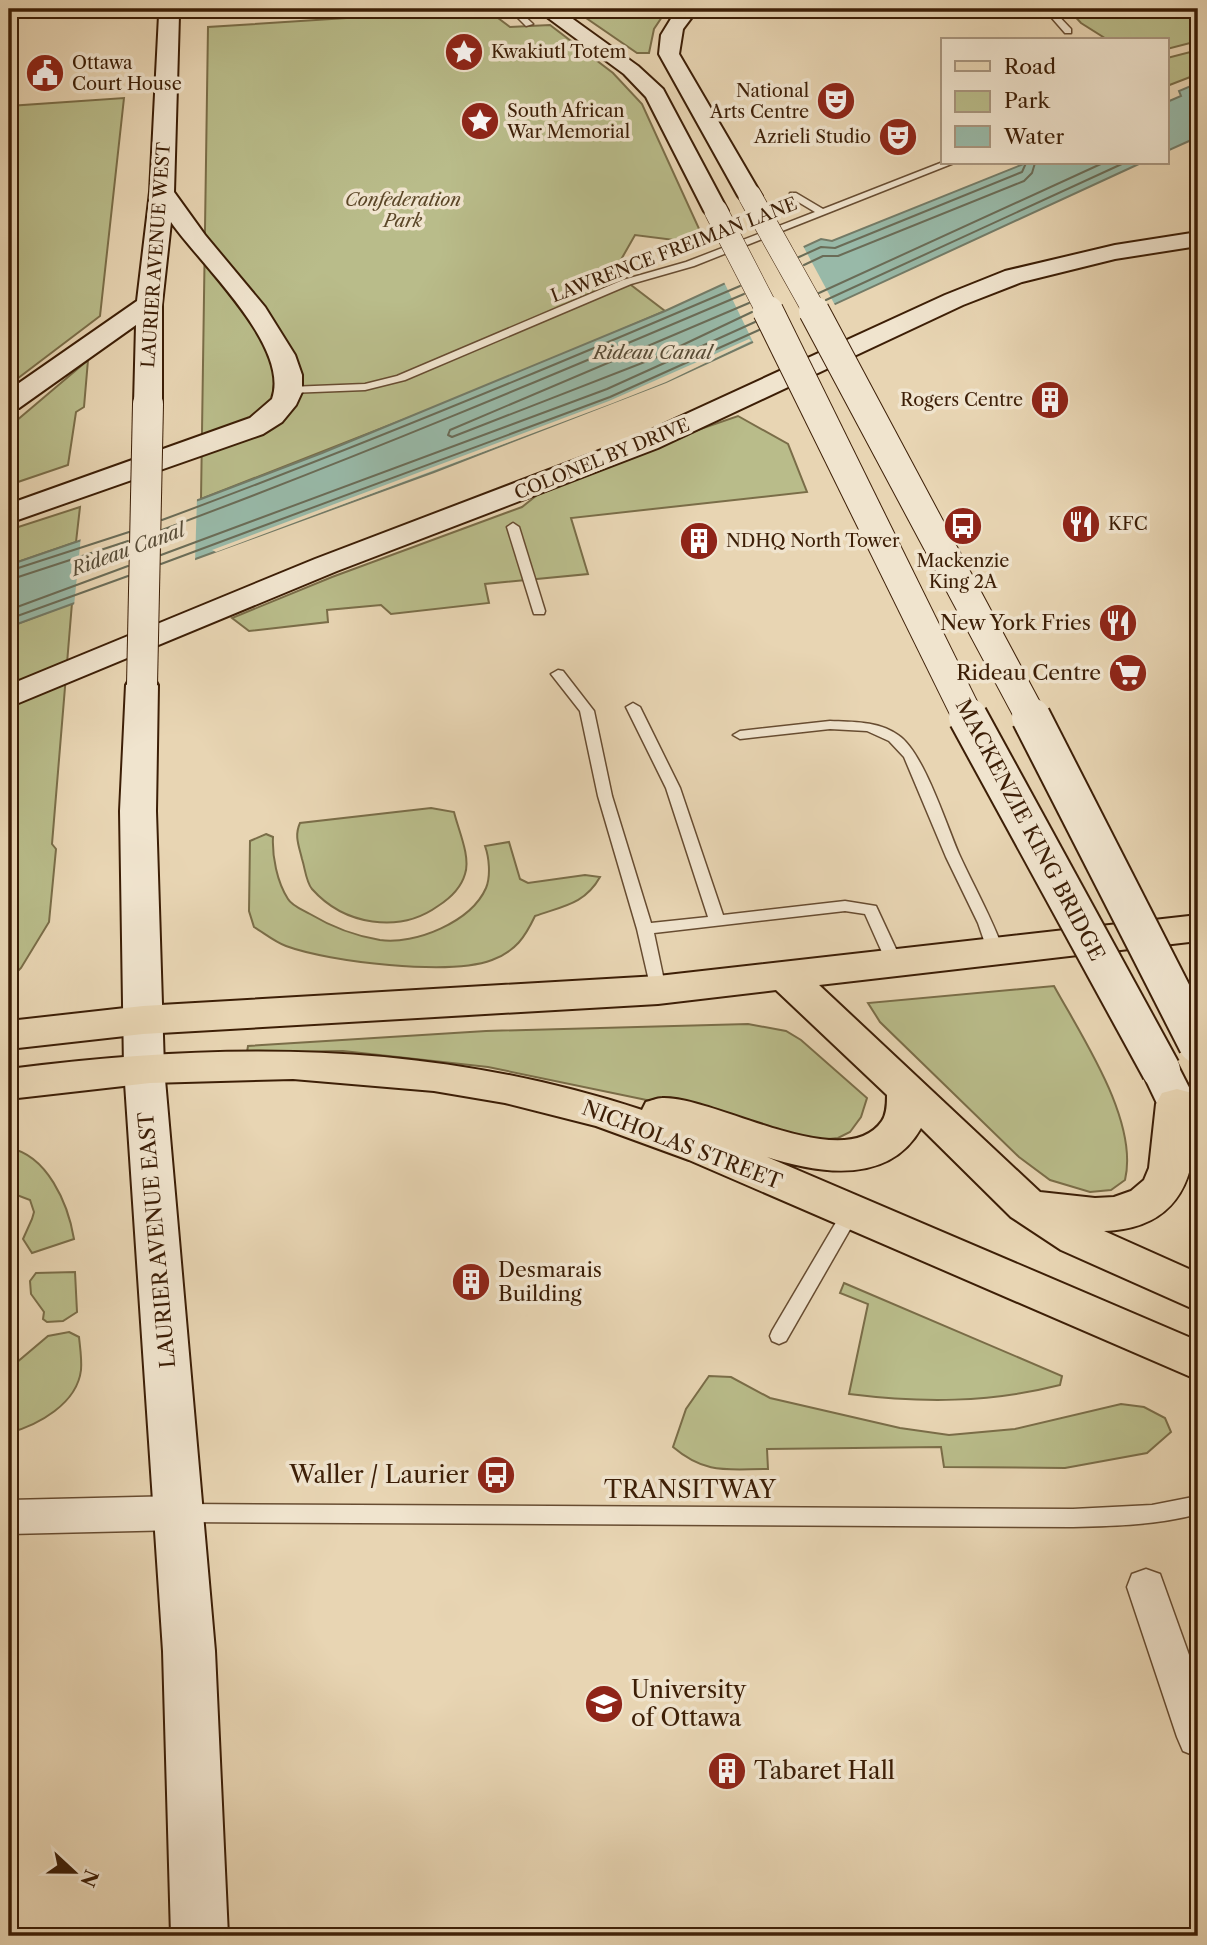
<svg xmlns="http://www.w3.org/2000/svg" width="1207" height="1945" font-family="'Libre Caslon Text',serif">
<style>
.green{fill:#b9bc8a;stroke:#7a6d48;stroke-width:2}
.water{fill:#98b9a8;stroke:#737b67;stroke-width:2}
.pier{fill:#e8d5b3}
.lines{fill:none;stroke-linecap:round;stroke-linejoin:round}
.shore{stroke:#6a6c57;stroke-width:2}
.lane-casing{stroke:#674c31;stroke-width:3}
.street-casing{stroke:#674c31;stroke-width:3}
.secondary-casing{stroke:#3c1e06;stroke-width:4}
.primary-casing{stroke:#3c1e06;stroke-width:4}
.lane{fill:#f0e4ce;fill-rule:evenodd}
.street{fill:#f0e4ce;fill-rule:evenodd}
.secondary{fill:#f0e4ce;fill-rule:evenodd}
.primary{fill:#e8d5b3;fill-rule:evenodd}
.secondary-bridge-far2-casing{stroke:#3c1e06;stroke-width:24;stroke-linecap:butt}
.secondary-bridge-far1-casing{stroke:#3c1e06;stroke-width:32;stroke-linecap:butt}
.secondary-bridge-casing{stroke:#3c1e06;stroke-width:42;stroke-linecap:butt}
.secondary-bridge-far2{stroke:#f0e4ce;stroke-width:23}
.secondary-bridge-far1{stroke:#f0e4ce;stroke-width:30}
.secondary-bridge{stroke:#f0e4ce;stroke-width:38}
.labels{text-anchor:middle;stroke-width:7;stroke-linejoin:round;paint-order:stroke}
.far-poi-label{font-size:18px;fill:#3c1e06;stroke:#f0e4ce;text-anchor:start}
.far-park-label{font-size:18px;font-style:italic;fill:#5b4627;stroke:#f0e4ce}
.far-street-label{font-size:18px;fill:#3c1e06;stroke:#f0e4ce}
.far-water-label{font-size:19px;font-style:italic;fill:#584c37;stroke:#f0e4ce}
.poi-label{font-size:21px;fill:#3c1e06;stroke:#f0e4ce;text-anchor:end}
.street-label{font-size:21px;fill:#3c1e06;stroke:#f0e4ce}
.near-poi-label{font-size:24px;fill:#3c1e06;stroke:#f0e4ce;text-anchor:start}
.near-street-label{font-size:24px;fill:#3c1e06;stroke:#f0e4ce}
</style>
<rect width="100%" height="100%" fill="#e8d5b3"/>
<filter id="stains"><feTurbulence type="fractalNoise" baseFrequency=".00286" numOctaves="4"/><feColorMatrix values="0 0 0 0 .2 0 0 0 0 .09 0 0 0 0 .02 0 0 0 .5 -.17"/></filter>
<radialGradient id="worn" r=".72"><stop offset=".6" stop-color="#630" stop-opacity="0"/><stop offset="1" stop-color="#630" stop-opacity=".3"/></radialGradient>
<g class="green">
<path d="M486,9L510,27L550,25L613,73L642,104L706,244L635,235L614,272L665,311L502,381L201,499L208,27Z"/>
<path d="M573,9H665L666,11L654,29L649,53H637Z"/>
<path d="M1068,9H1142L1196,15L1198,10V41L1167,49V40H1108L1081,23Z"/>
<path d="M1198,50V74L1167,86V58Z"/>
<path d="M124,98L100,316L9,385V106Z"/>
<path d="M88,360L84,407L76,412L68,465L9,485V427Z"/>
<path d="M738,416L788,444L807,492L571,518L588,574L485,584L489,603L391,614L381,605L327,610L328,622L249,631L232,618L332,577L522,507L537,495L683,435Z"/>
<path d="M80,507L76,542L9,565V530Z"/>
<path d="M72,603L52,844L56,849L49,922L21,968L9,980V627Z"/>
<path d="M431,808L454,812C458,829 471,857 465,874C461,888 449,899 438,906C399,934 344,925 312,889C306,882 305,868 302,859C299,846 294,836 300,823Z"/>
<path d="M266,834L273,837C272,856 277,882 288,899C292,906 303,910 310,914C330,926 356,936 380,940C415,945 471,922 486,888C491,876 489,857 485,846L509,842L520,879L528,883L585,875L600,877C585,904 563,906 535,916C525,937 516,951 492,960C450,976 329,962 286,946C275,942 264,933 254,927L249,911L250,841Z"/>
<path d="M1054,986C1082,1037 1139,1121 1125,1180L1111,1190L1090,1192L1050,1180L1019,1157L880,1022L868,1003Z"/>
<path d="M748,1024L786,1031L801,1040L867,1098L861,1117L850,1132L838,1138L809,1141L685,1108L488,1067L343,1051L247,1052L248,1046L486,1031Z"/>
<path d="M9,1148C47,1155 68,1203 74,1239L32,1253L23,1239L32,1219L34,1212L30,1200L9,1192Z"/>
<path d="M75,1272L77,1312L63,1321L47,1322L43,1319L44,1312L31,1294L30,1281L36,1273Z"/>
<path d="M844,1283L1062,1376L1060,1385C989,1403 921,1403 849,1394L868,1304L840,1293Z"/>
<path d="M69,1332L79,1337C80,1347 82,1359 81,1370C77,1404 38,1425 9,1433V1369L48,1336Z"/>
<path d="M709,1376L731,1377L770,1398L900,1428L949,1435L1015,1429L1121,1404L1144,1407L1165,1418L1171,1432L1147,1453L1065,1468L944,1467L941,1447L767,1449L768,1469C728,1469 706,1475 673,1447L686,1409Z"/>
</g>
<g class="water">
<path d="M1198,83V137L1167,151V102L1181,96L1179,91Z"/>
<path d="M1026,163H1141L666,382L434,472L9,627V565L201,499L322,453L665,311L821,239L832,241Z"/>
</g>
<g class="pier">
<path d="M802,244L836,307L754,344L724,282Z"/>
<path d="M749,339L751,341L666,382L613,403L216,552L212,550L609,401Z"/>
<path d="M197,497L195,563L74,606L81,536Z"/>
</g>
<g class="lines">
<g class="shore">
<path d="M799,257L821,247L835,248L1022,172L1026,163"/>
<path d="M804,265L823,256H838L1024,181L1032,173L1035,163"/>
<path d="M819,293L1103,163"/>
<path d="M826,300L1124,163"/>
<path d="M749,303L450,430L448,435L452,437L655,358L752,312"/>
<path d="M162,520C357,448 549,368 740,286"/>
<path d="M162,530C358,457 551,376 744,294"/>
<path d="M161,555L607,389L755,322"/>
<path d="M161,564L610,397L759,330"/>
<path d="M9,571L129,532"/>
<path d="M9,580L128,541"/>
<path d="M9,610L128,566"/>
<path d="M9,619L128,576"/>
</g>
<g class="lane-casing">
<g id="lane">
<path d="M509,9H517L533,24L526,26Z"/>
<path d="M1044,9H1052L1071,29V33H1065Z"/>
<path d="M943,162L954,163L694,266L631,284L405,380L365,390L289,393L283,390L289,387L365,384L397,376L623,280L686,262L815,212L790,197V193H796L823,209Z"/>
<path d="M513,523L519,527L545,611L544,614H534L533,611L507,527Z"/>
<path d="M558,670L563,671L594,711L612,796L651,923L708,917L666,788L626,707L633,703L640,707L680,788L723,915L845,901L876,906L903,964L901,968H889L865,914L845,911L654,933L666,990L664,994H652L637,929L598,796L580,711L551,674Z"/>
<path d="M830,721C853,722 878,721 898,735C923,751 946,824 959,854C974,887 992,918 1004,952L1002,956L996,957L988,952L978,923L946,857L904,757L889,741L867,731L830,729L740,739L733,735L740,731Z"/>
<path d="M851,1205L857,1207L860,1212L786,1341L779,1344L772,1341L770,1336L772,1331L845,1207Z"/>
<path d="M1198,1496V1514C1157,1525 1115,1526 1073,1527L184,1522L177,1519L174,1513L177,1507L184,1504L1073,1509L1152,1505Z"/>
</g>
</g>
<g class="street-casing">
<g id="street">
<path d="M179,1496L192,1501L198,1513L192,1525L179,1530L9,1534V1500Z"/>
<path d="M1146,1569L1160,1574L1198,1680V1757L1183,1751L1177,1737L1127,1587L1132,1574Z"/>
</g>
</g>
<g class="secondary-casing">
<g id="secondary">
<path d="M9,9H212L209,13L179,15L174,192L205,235L265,307L295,355L302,375V392L296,405L282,422L263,434L9,523V504L250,418L272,399C291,346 199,263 171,222L162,304V404L158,410L148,412L138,410L134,404L136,325L19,408L9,410V390L137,301L150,192L159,15L9,17Z"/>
<path d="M536,9H559L638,66L663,89L728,211L724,216H708L704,211L646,97L624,74Z"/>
<path d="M677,9H698L683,29L679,54L762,196L758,201H742L738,196L659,54L661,35Z"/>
<path d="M1198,232V246L1115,259L1022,282L963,305L658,448L337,571L9,707V685L315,559L638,436L945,295L1005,271L1115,245Z"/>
<path d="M142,675L154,678L158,685L156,811L164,1068L215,1651L228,1936H171L163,1651L124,1068L120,811L126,685L130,678Z"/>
<path d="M1161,1055L1175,1060L1198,1105V1163L1183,1158L1141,1070L1147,1060Z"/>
</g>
</g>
<g class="primary-casing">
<path id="primary" d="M1198,915V941L819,985L1040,1192L1095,1198L1114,1197L1131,1191L1144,1180L1149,1168L1156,1104L1162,1093L1177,1089L1192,1093C1199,1107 1196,1120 1195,1136C1192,1195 1165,1229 1104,1231L1198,1273V1311L1061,1250L1011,1217L921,1128C889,1185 820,1174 767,1157L1198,1341V1380L689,1160L596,1126L505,1103L434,1091L293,1079L150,1083L9,1099V1069C225,1041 433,1041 642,1110L646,1102C651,1101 657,1098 662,1098C715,1096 844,1176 882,1121C887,1114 887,1103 887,1095L776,990L658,1004L143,1034L9,1049V1021L143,1006L658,976Z"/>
</g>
<use href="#lane" class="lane"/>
<use href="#street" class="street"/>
<use href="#secondary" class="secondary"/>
<use href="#primary" class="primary"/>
<g class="secondary-bridge-far2-casing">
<g id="secondary-bridge-far2">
<path d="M750,196L815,312"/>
<path d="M716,211L768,312"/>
</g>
</g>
<g class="secondary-bridge-far1-casing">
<g id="secondary-bridge-far1">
<path d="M768,311L969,719"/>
<path d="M814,311L1032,719"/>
<path d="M142,685L148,404"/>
</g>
</g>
<g class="secondary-bridge-casing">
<g id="secondary-bridge">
<path d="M968,717L1161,1070"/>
<path d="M1031,717L1198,1044"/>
</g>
</g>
<use href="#secondary-bridge-far2" class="secondary-bridge-far2"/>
<use href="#secondary-bridge-far1" class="secondary-bridge-far1"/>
<use href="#secondary-bridge" class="secondary-bridge"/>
</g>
<defs>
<g id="sight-disc" transform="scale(2.0125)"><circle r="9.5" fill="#8f2418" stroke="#f0e4ce"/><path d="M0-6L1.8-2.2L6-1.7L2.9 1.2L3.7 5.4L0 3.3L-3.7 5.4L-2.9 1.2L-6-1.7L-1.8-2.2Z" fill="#fff"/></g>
<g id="civic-disc" transform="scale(2.0125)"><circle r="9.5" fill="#8f2418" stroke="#f0e4ce"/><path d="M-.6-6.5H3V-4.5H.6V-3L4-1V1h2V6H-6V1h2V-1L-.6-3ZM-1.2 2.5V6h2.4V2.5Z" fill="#fff"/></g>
<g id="theatre-disc" transform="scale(2.0125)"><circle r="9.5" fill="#8f2418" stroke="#f0e4ce"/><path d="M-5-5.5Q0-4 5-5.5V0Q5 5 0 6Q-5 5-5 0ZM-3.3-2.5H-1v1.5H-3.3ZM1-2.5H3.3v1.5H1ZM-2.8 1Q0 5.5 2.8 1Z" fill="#fff"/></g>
<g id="building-disc" transform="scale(2.0125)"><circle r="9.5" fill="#8f2418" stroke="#f0e4ce"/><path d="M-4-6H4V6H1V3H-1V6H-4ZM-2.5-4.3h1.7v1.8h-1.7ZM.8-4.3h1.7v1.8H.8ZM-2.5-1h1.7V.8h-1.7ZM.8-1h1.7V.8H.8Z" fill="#fff"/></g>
<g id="restaurant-disc" transform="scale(2.0125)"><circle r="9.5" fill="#8f2418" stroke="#f0e4ce"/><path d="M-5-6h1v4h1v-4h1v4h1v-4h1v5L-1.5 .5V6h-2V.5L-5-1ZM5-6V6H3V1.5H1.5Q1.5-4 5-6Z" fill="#fff"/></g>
<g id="bus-disc" transform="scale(2.0125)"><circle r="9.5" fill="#8f2418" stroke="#f0e4ce"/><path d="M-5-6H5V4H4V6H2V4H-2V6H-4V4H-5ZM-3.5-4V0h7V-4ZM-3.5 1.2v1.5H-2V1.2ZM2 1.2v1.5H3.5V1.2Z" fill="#fff"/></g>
<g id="supermarket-disc" transform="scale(2.0125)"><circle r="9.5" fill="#8f2418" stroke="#f0e4ce"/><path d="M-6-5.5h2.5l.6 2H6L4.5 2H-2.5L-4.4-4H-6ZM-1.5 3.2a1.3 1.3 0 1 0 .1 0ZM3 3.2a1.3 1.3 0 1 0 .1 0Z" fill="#fff"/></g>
<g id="university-disc" transform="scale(2.0125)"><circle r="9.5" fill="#8f2418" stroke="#f0e4ce"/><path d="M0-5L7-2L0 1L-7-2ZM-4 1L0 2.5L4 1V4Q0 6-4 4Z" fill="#fff"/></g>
</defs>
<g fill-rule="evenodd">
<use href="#sight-disc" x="464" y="52"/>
<use href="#civic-disc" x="45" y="73"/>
<use href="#theatre-disc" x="836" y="101"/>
<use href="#sight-disc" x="480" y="121"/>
<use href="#theatre-disc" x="898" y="137"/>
<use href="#building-disc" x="1050" y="400"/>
<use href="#restaurant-disc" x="1081" y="524"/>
<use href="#bus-disc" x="963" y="526"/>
<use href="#building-disc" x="699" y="541"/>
<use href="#restaurant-disc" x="1118" y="623"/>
<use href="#supermarket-disc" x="1128" y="673"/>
<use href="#building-disc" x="471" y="1282"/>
<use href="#bus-disc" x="496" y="1475"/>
<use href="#university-disc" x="604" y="1704"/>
<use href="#building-disc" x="727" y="1771"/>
</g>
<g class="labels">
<g class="far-poi-label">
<text x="491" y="58">Kwakiutl Totem</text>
<text x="72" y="69">Ottawa<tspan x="72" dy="21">Court House</tspan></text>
<text x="809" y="97" text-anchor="end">National<tspan x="809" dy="21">Arts Centre</tspan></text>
<text x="507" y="117">South African<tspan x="507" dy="21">War Memorial</tspan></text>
<text x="871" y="143" text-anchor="end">Azrieli Studio</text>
<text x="1023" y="406" text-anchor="end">Rogers Centre</text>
<text x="1108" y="530">KFC</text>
<text x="726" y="547">NDHQ North Tower</text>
<text x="963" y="567" text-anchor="middle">Mackenzie<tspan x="963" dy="21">King 2A</tspan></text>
</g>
<g class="far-park-label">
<text x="403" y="206">Confederation<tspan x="403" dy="21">Park</tspan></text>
</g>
<g class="far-street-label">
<text transform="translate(674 250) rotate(-21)" y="6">LAWRENCE FREIMAN LANE</text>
<text transform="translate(156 255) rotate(-86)" y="6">LAURIER AVENUE WEST</text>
<text transform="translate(602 459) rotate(-22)" y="6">COLONEL BY DRIVE</text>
</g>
<g class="far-water-label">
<text x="653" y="359">Rideau Canal</text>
<text transform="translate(128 549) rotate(-20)" y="7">Rideau Canal</text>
</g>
<g class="poi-label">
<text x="1091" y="630">New York Fries</text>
<text x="1101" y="680">Rideau Centre</text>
<text x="498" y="1277" text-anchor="start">Desmarais<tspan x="498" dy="24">Building</tspan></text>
</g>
<g class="street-label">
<text transform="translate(1030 830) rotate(62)" y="7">MACKENZIE KING BRIDGE</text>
<text transform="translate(682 1145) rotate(21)" y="7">NICHOLAS STREET</text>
<text transform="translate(157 1240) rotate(-95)" y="7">LAURIER AVENUE EAST</text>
</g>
<g class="near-poi-label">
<text x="469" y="1483" text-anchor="end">Waller / Laurier</text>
<text x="631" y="1698">University<tspan x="631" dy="28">of Ottawa</tspan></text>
<text x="754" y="1779">Tabaret Hall</text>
</g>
<g class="near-street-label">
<text x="690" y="1498">TRANSITWAY</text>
</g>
</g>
<rect width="1207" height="1945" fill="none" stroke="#e8d5b3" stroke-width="35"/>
<rect x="10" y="10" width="1186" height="1924" fill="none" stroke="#3c1e06" stroke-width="3.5"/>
<rect x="18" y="18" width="1172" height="1910" fill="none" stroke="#3c1e06" stroke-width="2"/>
<rect x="941" y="38" width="228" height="126" fill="#f0e4ce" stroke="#a8957e" stroke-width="2"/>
<rect x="955" y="61" width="35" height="10" fill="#e8d5b3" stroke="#a8957e" stroke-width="2"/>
<text x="1004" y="74" font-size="21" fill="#3c1e06">Road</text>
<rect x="955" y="91" width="35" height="21" fill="#b9bc8a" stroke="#a8957e" stroke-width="2"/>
<text x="1004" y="108" font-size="21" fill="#3c1e06">Park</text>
<rect x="955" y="126" width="35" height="21" fill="#98b9a8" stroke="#a8957e" stroke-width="2"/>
<text x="1004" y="144" font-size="21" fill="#3c1e06">Water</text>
<g transform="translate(74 1872) rotate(112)" stroke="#f0e4ce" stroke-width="5" paint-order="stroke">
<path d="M0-5L12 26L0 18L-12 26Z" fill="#3c1e06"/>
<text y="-10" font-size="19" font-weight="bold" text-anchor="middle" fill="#3c1e06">N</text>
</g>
<rect width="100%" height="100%" filter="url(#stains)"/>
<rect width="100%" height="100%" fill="url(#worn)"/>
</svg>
